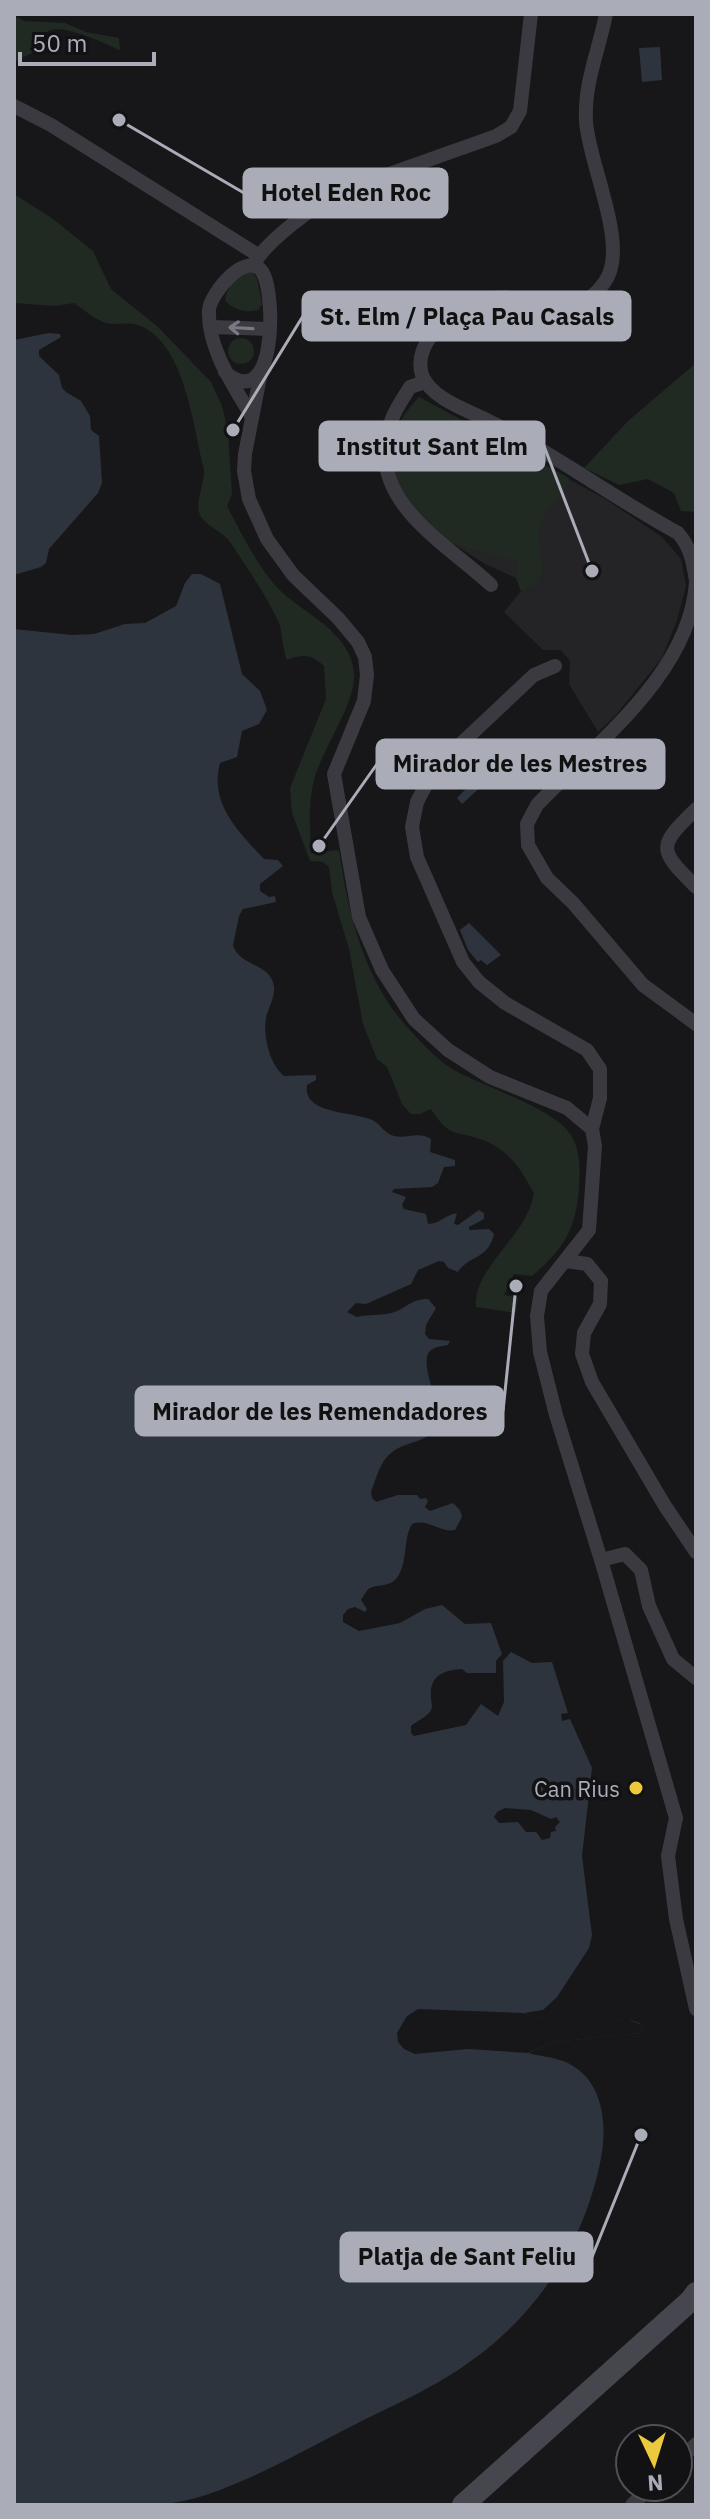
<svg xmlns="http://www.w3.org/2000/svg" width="710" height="2519" viewBox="0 0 710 2519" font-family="'IBM Plex Sans',sans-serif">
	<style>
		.built { fill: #242326 }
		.green { fill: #212923 }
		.water { fill: #2e343d; fill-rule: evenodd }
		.pier { fill: #171719 }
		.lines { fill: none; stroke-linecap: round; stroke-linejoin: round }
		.street { stroke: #3a3a40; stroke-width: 14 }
		.secondary { stroke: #46474e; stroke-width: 22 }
		.oneway { stroke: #787982 }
		.poi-dot { fill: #ecca3d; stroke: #121214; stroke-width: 3 }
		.labels { text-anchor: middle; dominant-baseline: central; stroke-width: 7; stroke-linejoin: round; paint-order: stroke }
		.poi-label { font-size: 22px; fill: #aaacb8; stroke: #121214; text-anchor: end }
		.leader { fill: none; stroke: #aaacb8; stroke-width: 3 }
		.callout-dot { fill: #aaacb8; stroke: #121214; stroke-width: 3 }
		.callout { fill: #aaacb8; stroke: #aaacb8; stroke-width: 3 }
		.callout-label { font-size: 24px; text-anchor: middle; font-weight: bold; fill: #111 }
	</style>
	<rect width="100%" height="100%" fill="#171719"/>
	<path class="built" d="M419,397L607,500L662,537L681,559L686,586L677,620L662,658L615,716L598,732L569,684L570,661L561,650H543L504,612L521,591L516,578L485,564L430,529L403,416Z"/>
	<g class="green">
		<path d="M14,16L25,21L65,23L86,32L119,38L120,50L137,59C120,50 70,25 51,30C47,31 44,34 40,37L41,43L36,51L14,62Z"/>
		<path d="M14,194L53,219L93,251L111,289L158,327L211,382L222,406L228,431L232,494L227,506C241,533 255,561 274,584C299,613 349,628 354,672C357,702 322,749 314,780C308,804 310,828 311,853L339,850C348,913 364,981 409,1029C422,1043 438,1061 454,1070C484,1087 554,1108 571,1135C581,1152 580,1170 579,1188C576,1231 563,1249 532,1276L514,1274L504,1295L518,1298L516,1313L476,1307C473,1273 515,1242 528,1212C531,1207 532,1200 534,1194C522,1170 509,1150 483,1140C455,1130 449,1138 431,1109L420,1114H411L402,1104L387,1067L377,1059L363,1024L349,949L332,892L329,867L323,862L310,861L292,813L290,788L326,699L324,666C311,654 303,654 287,660C282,648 283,635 279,623C270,601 244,563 230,542C222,530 203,526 199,512C196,499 205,483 204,469C193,428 186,346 141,326C131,322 121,324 111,324C99,323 84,310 74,303L56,306L14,303Z"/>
		<path d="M245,272H252L257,278L262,304L258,310C245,313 235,310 225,301C225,289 236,279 245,272Z"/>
		<circle cx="241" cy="351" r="13"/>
		<path d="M696,363V512L681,511L674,493L648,479L619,485L584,468L628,421Z"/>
		<path d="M419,397L569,478C563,499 543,509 540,526C533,553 560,578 521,591L516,578L518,562C497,554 474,552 453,543C415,525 383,481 393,439C397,422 408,409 419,397Z"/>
	</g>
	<g class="water">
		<path d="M660,47L662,80L642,82L639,48Z"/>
		<path d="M49,333L60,334L61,337L39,350V356L59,375L62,388L66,392L81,401L90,416L91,430L99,436L102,483L98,493L49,549L46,563L41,567L14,575V340Z"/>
		<path d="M192,574H201L220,584L242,674L260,691L267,710L259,724L242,731L237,757L220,763C209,804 239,832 264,859L278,860L283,866L260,884V891L269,897L275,896L276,902L243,909L239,916L233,945C239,967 272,963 274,987C275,998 268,1008 266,1018C263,1035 269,1064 284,1076L316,1075V1080L307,1085C302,1116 357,1111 374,1121C381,1125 384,1133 394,1136C407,1139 418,1131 431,1139L430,1152L455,1160V1166L444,1167L438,1183L432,1187L394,1189L392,1192L406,1197L402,1205L404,1209L426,1214L428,1224C440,1224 445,1215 457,1213L454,1224L458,1225L479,1210L484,1213V1219L469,1227V1230L489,1229L494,1234C488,1260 469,1255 458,1272L448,1268L444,1262L439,1261L418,1270L411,1284L366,1304L356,1303L347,1312L357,1317C369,1314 380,1316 391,1313C407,1309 409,1299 428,1299L436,1308L426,1325L425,1334L429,1339L450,1341L448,1345C442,1346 434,1347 430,1351C418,1363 442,1405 437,1424C432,1443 404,1441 391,1453C380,1461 376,1479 371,1492L372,1498L376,1502L398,1495H417L420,1499L426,1498L428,1501L425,1507L430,1511L453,1503L460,1510L462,1517L455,1530C440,1533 428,1518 412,1524C402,1540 409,1567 394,1581C386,1587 377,1584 368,1589L361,1600L367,1609L365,1612L355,1607L348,1609L343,1615V1622L359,1631L400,1623L425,1609L442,1605L465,1624L491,1623L502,1654L496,1661V1673H467L462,1669C443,1670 429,1676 431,1698C431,1702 433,1706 431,1710C428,1717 416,1721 411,1726V1733L414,1736L466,1725L481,1704L498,1716L504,1702L503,1661L511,1652L532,1663L552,1662L568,1713L561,1714L562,1721L570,1719L592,1768L582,1856L592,1935L589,1948L557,1997L543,2010L524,2013C542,2022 573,2021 593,2021C610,2021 627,2016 643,2025L641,2033L554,2042L528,2053C539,2056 552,2057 563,2061C602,2076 608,2121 601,2158C586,2238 541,2310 475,2358C437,2387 391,2406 348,2428C302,2451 255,2479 206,2495C150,2514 73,2505 14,2505V629L72,635L94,634L125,624L145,623L176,606L185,583ZM505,1808L531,1810L551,1819L556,1817L560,1822L555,1827L556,1831L551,1832L550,1838L542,1840L536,1832H526L518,1822L499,1823L494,1817L497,1812Z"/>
		<path d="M489,765L496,773L462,804L457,798Z"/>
		<path d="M469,923L501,955L487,965L481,960L478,962L468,950L460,930Z"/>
	</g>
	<path class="pier" d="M418,2009L522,2013L539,2018L591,2021L626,2019L643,2025L641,2033L554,2042L527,2053L468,2049L415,2054L404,2049L398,2042L397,2033L407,2016Z"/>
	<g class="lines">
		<g class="street">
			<path d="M606,14C599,50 584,83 586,121C588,162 629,244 606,280C596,296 581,306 562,309C548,312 535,304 522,300C486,290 460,308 436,331C424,342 417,359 422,375C431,398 464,409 485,419C552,452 612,497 678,533C691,548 693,562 696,581"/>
			<path d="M14,106L51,125L258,255"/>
			<path d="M253,266C264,242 317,204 341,191L496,136L511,127L520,111L531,14"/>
			<path d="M212,327L269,329"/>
			<path d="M225,372C276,415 276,297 263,273C248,247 210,294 209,310C207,348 234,386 252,417"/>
			<path d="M261,372L245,454L244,471L249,499L267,539L293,575L338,618L358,642L365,657L367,675L364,701L334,774L359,917L382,970L414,1019L448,1050L490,1077L567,1108L592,1129L595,1146L589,1230L541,1291L537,1316L540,1352L556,1415L601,1560L676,1818L668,1856L676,1919L696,2009"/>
			<path d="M425,382L410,387C404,397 396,408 392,419C360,498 444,541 491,585"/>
			<path d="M696,582C690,674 596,743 537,805L527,824L528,845L547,878L573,903L643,985L696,1024"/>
			<path d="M555,666L534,675L434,769L417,802L412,827L417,857L463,962L479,982L505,1003L587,1050L600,1069V1098L592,1129"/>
			<path d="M696,809C657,847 658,849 696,887"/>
			<path d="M566,1261L587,1264L601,1281L600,1304L584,1333L582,1354L592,1382L665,1506L696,1552"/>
			<path d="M601,1560L625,1554L641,1570L649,1606L673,1659L696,1678"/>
			<path d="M678,2461L696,2444"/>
			<path d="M632,2505L650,2487"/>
		</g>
		<path class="secondary" d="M463,2505L690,2301L696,2293"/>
	</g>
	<defs><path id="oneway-shaft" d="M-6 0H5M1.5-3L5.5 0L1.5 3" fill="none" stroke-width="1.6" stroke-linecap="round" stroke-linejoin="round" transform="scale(2)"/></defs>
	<use class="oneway" href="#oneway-shaft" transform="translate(241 328) rotate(-177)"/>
	<circle class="poi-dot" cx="636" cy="1788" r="8"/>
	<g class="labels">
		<g class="poi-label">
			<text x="620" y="1788">Can Rius</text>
		</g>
	</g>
	<path class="leader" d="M119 120L244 193M233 430L303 316M592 571L544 446M319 846L377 764M516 1286L503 1411M641 2135L592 2257"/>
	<g class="callout-dot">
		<circle cx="119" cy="120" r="8"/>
		<circle cx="233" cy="430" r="8"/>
		<circle cx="592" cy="571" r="8"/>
		<circle cx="319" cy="846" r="8"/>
		<circle cx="516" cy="1286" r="8"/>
		<circle cx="641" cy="2135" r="8"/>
	</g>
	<g class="callout">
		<rect x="244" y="169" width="203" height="48" rx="8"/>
		<rect x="303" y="292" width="327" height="48" rx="8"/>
		<rect x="320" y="422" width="224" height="48" rx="8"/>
		<rect x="377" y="740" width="287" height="48" rx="8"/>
		<rect x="136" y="1387" width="367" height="48" rx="8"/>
		<rect x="341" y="2233" width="251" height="48" rx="8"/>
	</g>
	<g class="callout-label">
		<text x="346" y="201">Hotel Eden Roc</text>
		<text x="467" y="325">St. Elm / Plaça Pau Casals</text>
		<text x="432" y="455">Institut Sant Elm</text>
		<text x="520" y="772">Mirador de les Mestres</text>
		<text x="320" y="1420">Mirador de les Remendadores</text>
		<text x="467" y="2265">Platja de Sant Feliu</text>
	</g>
	<rect width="710" height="2519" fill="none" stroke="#aaacb8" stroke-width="32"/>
	<g transform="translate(654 2463) rotate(176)"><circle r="38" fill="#121214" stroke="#4f5056" stroke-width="2"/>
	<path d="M0-6L14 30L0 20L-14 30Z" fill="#ecca3d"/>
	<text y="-12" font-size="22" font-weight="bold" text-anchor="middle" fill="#aaacb8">N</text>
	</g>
	<path d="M20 52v12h134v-12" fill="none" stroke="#aaacb8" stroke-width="4"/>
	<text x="32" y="52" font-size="24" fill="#aaacb8" stroke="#121214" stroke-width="6" paint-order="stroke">50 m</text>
</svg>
